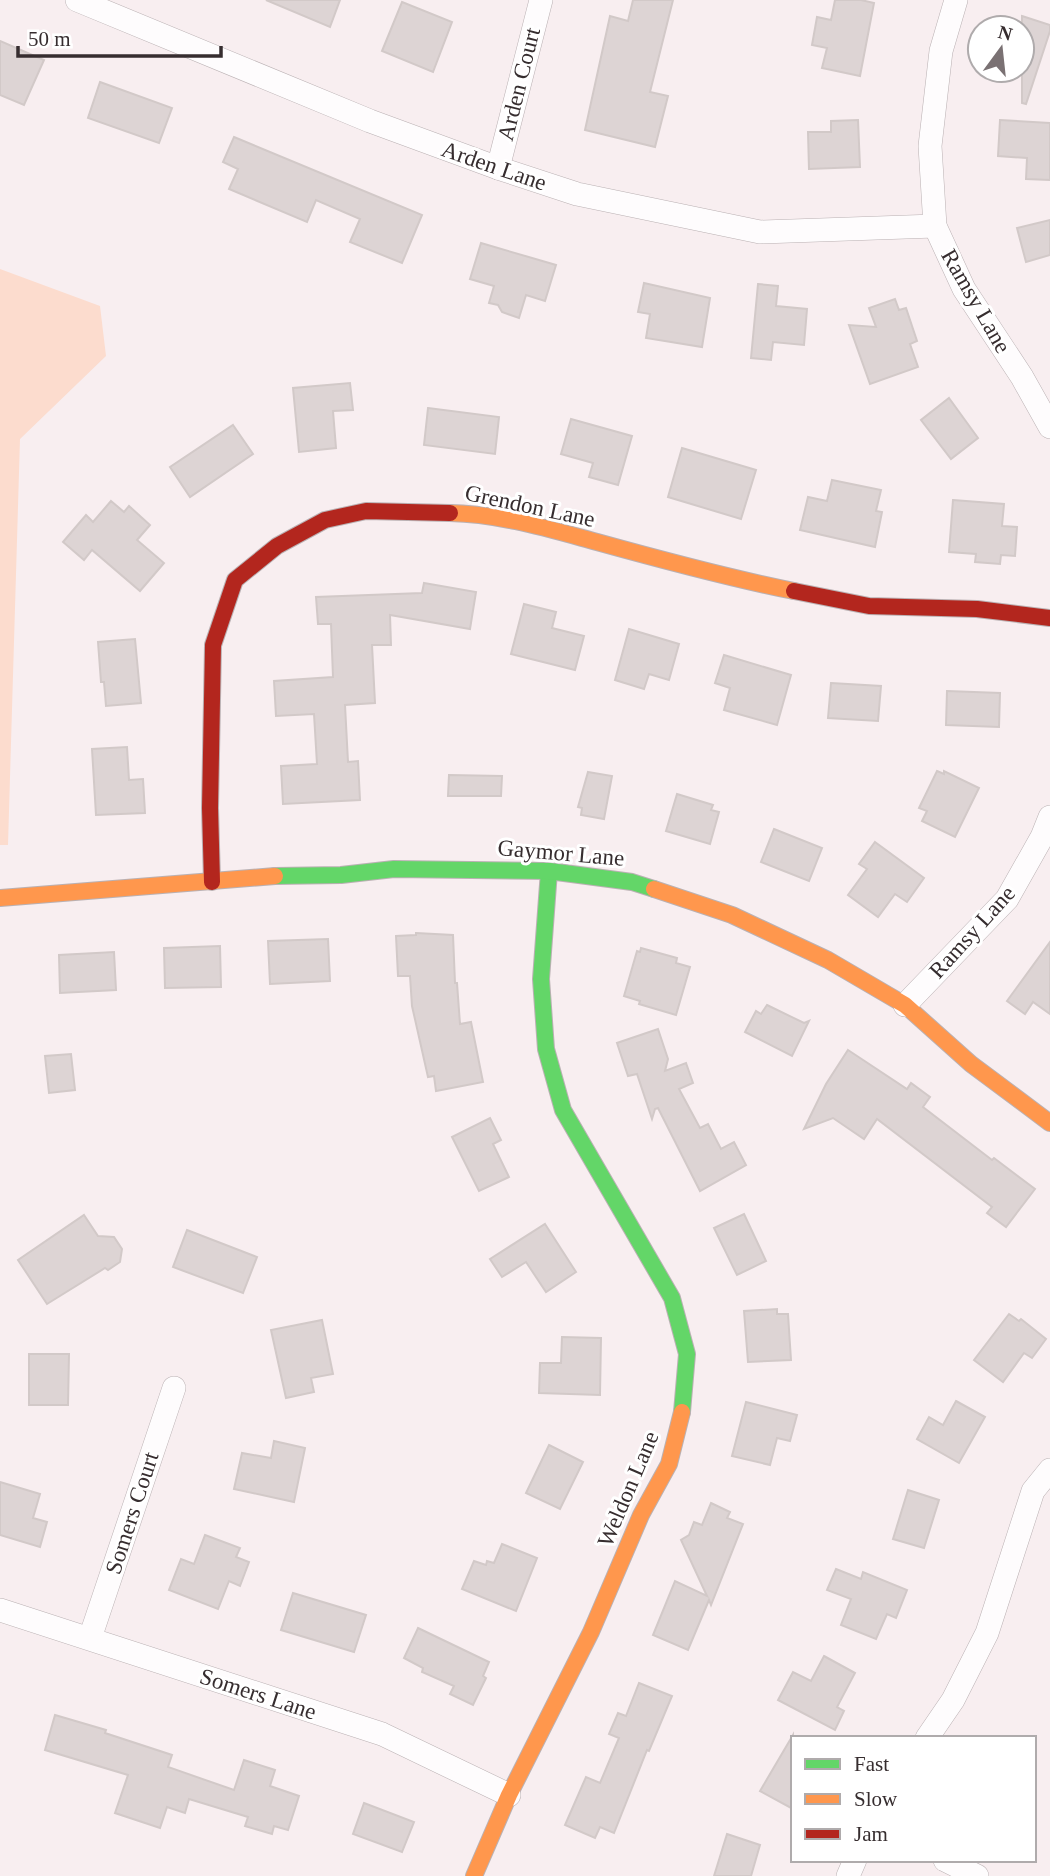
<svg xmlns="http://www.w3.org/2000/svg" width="1050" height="1876" viewBox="0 0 1050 1876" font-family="'Times New Roman',serif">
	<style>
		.green { fill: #fcdcce }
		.building { fill: #ddd4d4; stroke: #d2c9c8; stroke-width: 2 }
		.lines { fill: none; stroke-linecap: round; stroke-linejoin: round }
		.street-casing { stroke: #bab1b3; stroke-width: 24 }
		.fast-casing { stroke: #bab1b3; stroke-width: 18 }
		.slow-casing { stroke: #bab1b3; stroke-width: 18 }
		.jam-casing { stroke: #bab1b3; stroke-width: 18 }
		.street { stroke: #fefcfd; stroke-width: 23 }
		.fast { stroke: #63d668; stroke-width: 16 }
		.slow { stroke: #ff974d; stroke-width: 16 }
		.jam { stroke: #b3261e; stroke-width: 16 }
		.labels { text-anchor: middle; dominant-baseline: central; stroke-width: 6; stroke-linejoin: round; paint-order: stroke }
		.street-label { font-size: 23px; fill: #362d2f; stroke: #fff }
	</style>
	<rect width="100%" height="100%" fill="#f8eef0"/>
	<path class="green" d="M0,269L100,306L106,356L20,439L8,845H0Z"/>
	<g class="building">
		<path d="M266,0H340L330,27Z"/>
		<path d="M633,0H673L650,92L668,96L655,147L585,130L610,16L628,21Z"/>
		<path d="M835,0H861L874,3L860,76L822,68L827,48L812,45L817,17L831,20Z"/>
		<path d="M402,2L452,22L433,72L382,51Z"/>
		<path d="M1022,16L1050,25V31L1026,104L1022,103Z"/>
		<path d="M0,41L44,60L24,105L0,95Z"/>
		<path d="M100,82L172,108L159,143L88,118Z"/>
		<path d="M858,120L860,167L809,169L808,132H831V121Z"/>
		<path d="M1000,120L1050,123V180L1026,179L1027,158L998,156Z"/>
		<path d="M234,137L422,215L402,263L350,242L360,219L316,200L307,222L229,189L238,169L223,162Z"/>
		<path d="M1050,220V255L1026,262L1017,228Z"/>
		<path d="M481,243L556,265L545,301L526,295L519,318L502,312L498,305L489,303L494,286L470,279Z"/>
		<path d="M644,283L710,298L702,347L646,338L650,314L638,312Z"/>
		<path d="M758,284L778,286L776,306L807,309L804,345L773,342L771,360L751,358Z"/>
		<path d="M895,299L899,310L906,308L917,341L910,344L918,367L870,384L849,325L876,327L869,308Z"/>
		<path d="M350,383L353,410L333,411L336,448L299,452L293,388Z"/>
		<path d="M949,398L978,438L951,459L921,420Z"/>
		<path d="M428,408L499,417L495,454L424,445Z"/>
		<path d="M571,419L632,436L618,485L589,477L593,463L561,454Z"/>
		<path d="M233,425L253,454L190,497L170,467Z"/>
		<path d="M682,448L756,470L741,519L668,497Z"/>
		<path d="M832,480L881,490L876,511L882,512L875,547L800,530L808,497L827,501Z"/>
		<path d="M953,500L1004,504L1002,526L1017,527L1015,556L1001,555L1000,564L975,562L976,554L949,552Z"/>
		<path d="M111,501L124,512L129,506L150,525L137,540L164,563L140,591L92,550L84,560L63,542L86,515L93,522Z"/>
		<path d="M424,583L476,592L470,629L390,615L391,645H372L375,703L345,705L348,762L358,761L360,800L283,804L281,766L317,764L314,714L276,716L274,681L333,677L331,624H318L316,597L422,593Z"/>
		<path d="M524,604L556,612L552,628L584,636L575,670L511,654Z"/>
		<path d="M629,629L679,644L669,680L649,674L644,689L615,680Z"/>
		<path d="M135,639L141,703L106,706L104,682H101L98,642Z"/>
		<path d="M724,655L791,675L777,725L724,710L730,688L715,683Z"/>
		<path d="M831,683L881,686L878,721L828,718Z"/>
		<path d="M947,691L1000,693L999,727L946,725Z"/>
		<path d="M127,747L129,780L143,779L145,813L96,815L92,749Z"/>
		<path d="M937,771L944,774V771L979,788L955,837L922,821L927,811L919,808Z"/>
		<path d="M588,772L612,776L604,819L581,815L582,808L578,807Z"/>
		<path d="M449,775L502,776L501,796H448Z"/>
		<path d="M677,794L713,805L711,810L719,812L710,844L666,831Z"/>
		<path d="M774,829L822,848L809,881L761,862Z"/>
		<path d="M875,842L924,878L907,902L895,894L878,917L848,895L867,869L859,864Z"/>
		<path d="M416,933L453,935L455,983H457L460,1024L471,1022L483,1082L436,1091L434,1076L428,1077L412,1006L410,976H398L396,936L416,935Z"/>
		<path d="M328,939L330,981L270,984L268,941Z"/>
		<path d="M1050,942V1014L1033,1002L1025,1014L1007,1001Z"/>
		<path d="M220,946L221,987L165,988L164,948Z"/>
		<path d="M641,948L677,958L676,963L690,967L676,1015L639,1004L640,1001L624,996L637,951L640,952Z"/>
		<path d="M114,952L116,990L60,993L59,955Z"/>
		<path d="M767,1005L804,1023L809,1021L792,1056L745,1032L756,1011L761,1014Z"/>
		<path d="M658,1029L668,1059L665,1071L686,1063L693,1083L679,1089L700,1128L708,1124L721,1149L734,1142L746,1165L700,1191L658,1108L655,1109L652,1119L637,1074L628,1076L617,1043Z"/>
		<path d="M848,1050L907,1089L911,1083L930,1097L923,1107L992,1160L994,1158L1035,1189L1006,1227L987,1213L992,1207L877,1119L864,1139L833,1118L804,1129L826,1084Z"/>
		<path d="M71,1054L75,1090L49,1093L45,1056Z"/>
		<path d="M490,1118L501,1140L493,1144L509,1177L479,1191L452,1137Z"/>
		<path d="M744,1214L766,1261L737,1275L714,1228Z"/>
		<path d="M84,1215L98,1236L114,1237L122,1249L120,1262L108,1270L105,1268L47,1304L18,1260Z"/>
		<path d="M545,1224L576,1272L546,1292L526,1262L502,1277L490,1259Z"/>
		<path d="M187,1230L257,1257L243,1293L173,1267Z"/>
		<path d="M777,1309V1314H788L791,1360L748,1362L744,1311Z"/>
		<path d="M1009,1314L1019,1321L1021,1319L1046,1339L1032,1358L1024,1353L1003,1382L974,1360Z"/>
		<path d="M322,1320L333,1374L311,1378L314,1392L286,1398L271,1330Z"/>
		<path d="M562,1337L601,1338L600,1395L539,1393L540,1363H561Z"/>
		<path d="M29,1354H69L68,1405H29Z"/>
		<path d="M956,1401L985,1417L959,1463L917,1439L929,1417L943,1425Z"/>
		<path d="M746,1402L797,1415L790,1441L777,1438L770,1465L732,1456Z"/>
		<path d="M274,1441L305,1448L294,1502L234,1489L242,1453L271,1458Z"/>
		<path d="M549,1445L583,1462L560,1509L526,1493Z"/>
		<path d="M0,1482L40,1494L33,1518L47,1522L40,1547L0,1535Z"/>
		<path d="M908,1490L939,1500L924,1548L893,1539Z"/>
		<path d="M711,1503L730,1512L727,1518L743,1524L711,1605L709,1600L688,1650L653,1635L675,1581L707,1596L681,1540L689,1535L694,1522L702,1525Z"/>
		<path d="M205,1535L240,1548L236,1557L249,1562L240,1586L229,1581L218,1609L169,1590L181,1559L194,1564Z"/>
		<path d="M502,1544L537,1558L516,1611L462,1589L474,1561L486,1565L487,1561L494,1563Z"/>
		<path d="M836,1569L861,1579L863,1572L907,1590L896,1618L887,1614L876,1639L841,1625L851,1599L827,1590Z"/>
		<path d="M293,1593L366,1615L354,1652L281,1630Z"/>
		<path d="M418,1628L489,1662L483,1676L486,1678L473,1705L450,1694L454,1686L422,1672L423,1668L404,1658Z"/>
		<path d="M824,1656L855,1673L837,1707L844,1711L835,1730L778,1700L793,1672L811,1681Z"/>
		<path d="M639,1683L672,1696L649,1751L647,1750L614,1833L600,1827L595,1838L565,1825L586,1777L600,1783L619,1738L609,1734L618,1713L626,1716Z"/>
		<path d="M55,1715L106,1730L105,1733L172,1755L168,1767L234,1790L244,1760L275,1770L270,1786L299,1796L288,1830L274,1826L272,1834L245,1826L248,1817L189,1799L185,1813L167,1807L160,1828L115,1813L128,1775L45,1750Z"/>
		<path d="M793,1735V1809L760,1791Z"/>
		<path d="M364,1803L414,1822L402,1852L353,1834Z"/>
		<path d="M727,1834L760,1845L751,1876H714Z"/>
	</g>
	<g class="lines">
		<g class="street-casing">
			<g id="street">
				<path d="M77,0L370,121L498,168L577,194L760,232L935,226"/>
				<path d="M956,0L941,51L930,146L935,226L964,289L1022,377L1050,427"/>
				<path d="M498,168L541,0"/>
				<path d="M905,1005L1007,899L1042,837L1050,817"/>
				<path d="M0,1610L382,1734L509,1795"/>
				<path d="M90,1638L174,1388"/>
				<path d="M927,1738L953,1700L987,1633L1033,1491L1050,1470"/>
				<path d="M945,1860L977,1876"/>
				<path d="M848,1876L855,1860"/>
			</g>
		</g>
		<g class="fast-casing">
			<g id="fast">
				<path d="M549,871L541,979L546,1049L563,1110L672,1298L687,1354L682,1412"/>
				<path d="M275,876L341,875L394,869L549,871L632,882L654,889"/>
			</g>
		</g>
		<g class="slow-casing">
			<g id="slow">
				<path d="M450,513C500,514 549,529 597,542C662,560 728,578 794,591"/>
				<path d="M654,889L732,915L828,960L905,1005L971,1064L1050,1123"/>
				<path d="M0,898L275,876"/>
				<path d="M474,1876L509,1795L591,1632L641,1515L669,1464L682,1412"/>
			</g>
		</g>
		<g class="jam-casing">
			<g id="jam">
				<path d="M794,591L869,606L977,609L1050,618"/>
				<path d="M212,882L210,808L213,645L235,580L277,546L325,520L366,511L450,513"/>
			</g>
		</g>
		<use href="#street" class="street"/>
		<use href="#fast" class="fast"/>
		<use href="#slow" class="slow"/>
		<use href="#jam" class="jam"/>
	</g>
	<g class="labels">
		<g class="street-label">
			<text transform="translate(519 84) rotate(-76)">Arden Court</text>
			<text transform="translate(494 166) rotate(19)">Arden Lane</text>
			<text transform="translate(976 301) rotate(60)">Ramsy Lane</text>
			<text transform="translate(530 506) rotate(12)">Grendon Lane</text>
			<text transform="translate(561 853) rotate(5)">Gaymor Lane</text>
			<text transform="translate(972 932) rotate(-48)">Ramsy Lane</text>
			<text transform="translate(628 1489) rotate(-67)">Weldon Lane</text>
			<text transform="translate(132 1513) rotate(-72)">Somers Court</text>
			<text transform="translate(258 1694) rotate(18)">Somers Lane</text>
		</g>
	</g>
	<rect x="791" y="1736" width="245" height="126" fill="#ffffff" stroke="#afabac" stroke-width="2"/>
	<rect x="805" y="1759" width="35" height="10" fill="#63d668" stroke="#afabac" stroke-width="2"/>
	<text x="854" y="1771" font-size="21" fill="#362d2f">Fast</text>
	<rect x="805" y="1794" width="35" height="10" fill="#ff974d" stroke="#afabac" stroke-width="2"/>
	<text x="854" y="1806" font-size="21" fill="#362d2f">Slow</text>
	<rect x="805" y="1829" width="35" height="10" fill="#b3261e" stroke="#afabac" stroke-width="2"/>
	<text x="854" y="1841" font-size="21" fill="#362d2f">Jam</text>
	<g transform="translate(1001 49) rotate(15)"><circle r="33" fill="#ffffff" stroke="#afabac" stroke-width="2"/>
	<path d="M0-5L12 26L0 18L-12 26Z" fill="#7a7173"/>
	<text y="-10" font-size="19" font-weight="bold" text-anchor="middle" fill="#362d2f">N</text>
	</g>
	<path d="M18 46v10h203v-10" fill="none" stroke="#362d2f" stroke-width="3.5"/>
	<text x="28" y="46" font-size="21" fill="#362d2f" stroke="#ffffff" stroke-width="5" paint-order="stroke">50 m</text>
</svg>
